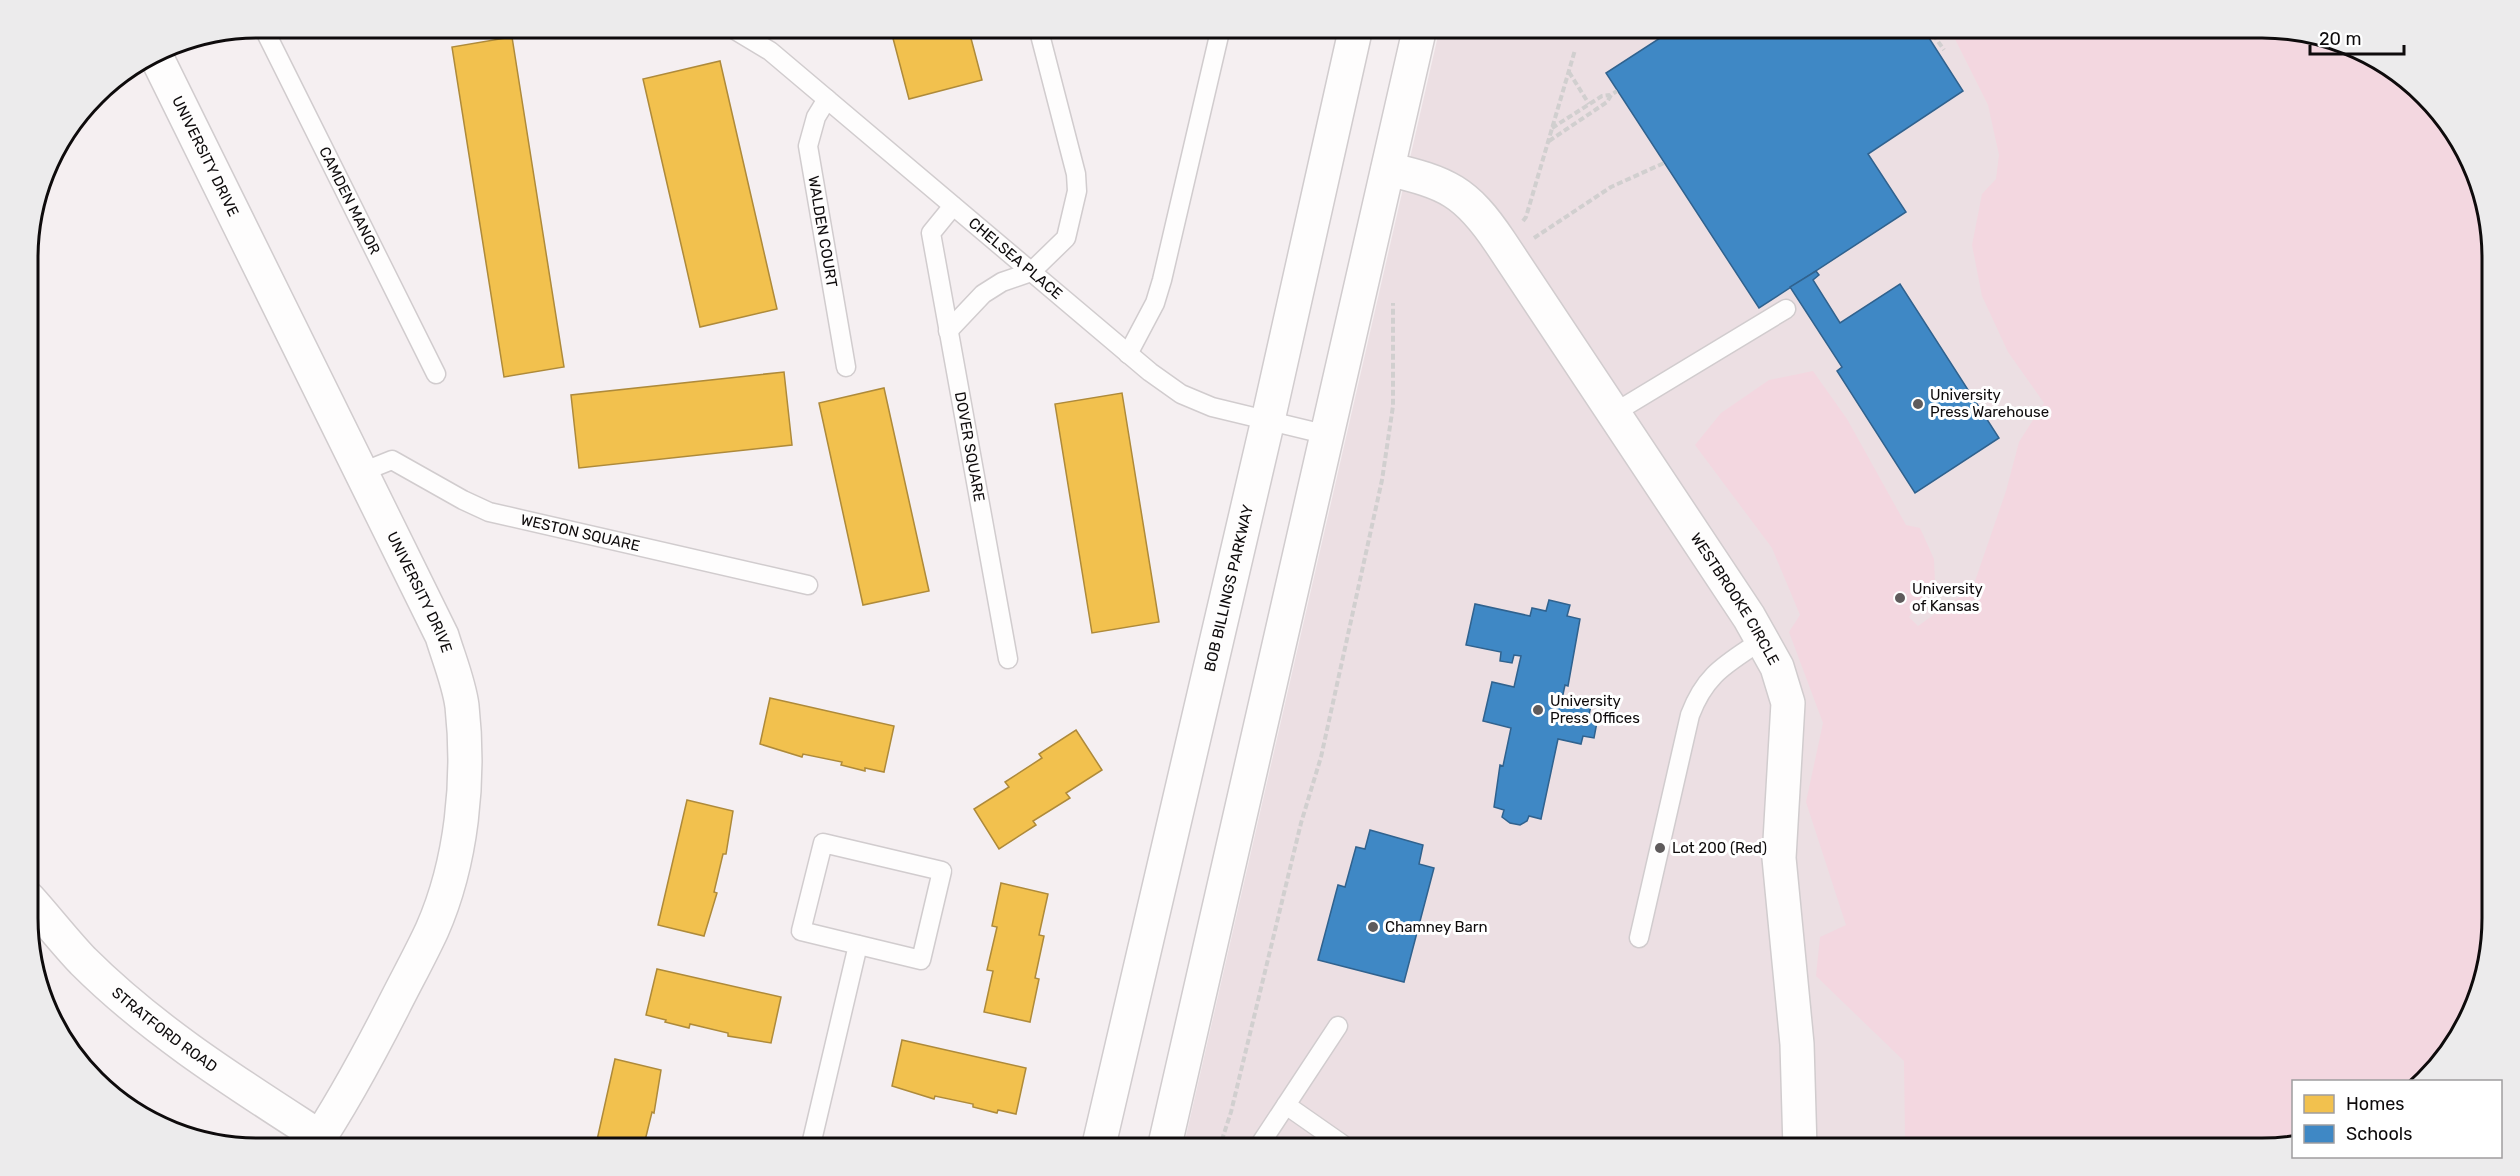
<svg xmlns="http://www.w3.org/2000/svg" width="2520" height="1176" viewBox="0 0 2520 1176" font-family="Rubik,sans-serif">
	<style>
		.built { fill: #ecdfe3 }
		.green { fill: #f3d7e0 }
		.homes { fill: #f2c14e; stroke: #ae8a3a; stroke-width: 1.5 }
		.schools { fill: #3f88c5; stroke: #30628e; stroke-width: 1.5 }
		.lines { fill: none; stroke-linecap: round; stroke-linejoin: round }
		.service-casing { stroke: #d1ccce; stroke-width: 21 }
		.minor-casing { stroke: #d1ccce; stroke-width: 36 }
		.secondary-casing { stroke: #d1ccce; stroke-width: 36 }
		.path { stroke: #d1cfcf; stroke-width: 4; stroke-dasharray: 6 3; stroke-linecap: butt }
		.service { stroke: #fefdfd; stroke-width: 18 }
		.minor { stroke: #fefdfd; stroke-width: 33 }
		.secondary { stroke: #fefdfd; stroke-width: 33 }
		.poi-dot { fill: #5f5b5c; stroke: #fff; stroke-width: 2 }
		.labels { text-anchor: middle; dominant-baseline: central; stroke-width: 6; stroke-linejoin: round; paint-order: stroke }
		.street-label { font-size: 15px; fill: #0e0b0c; stroke: #fff }
		.poi-label { font-size: 15px; fill: #0e0b0c; stroke: #fff; text-anchor: start }
		.rim { fill: none; stroke: #0e0b0c; stroke-width: 3 }
	</style>
	<rect width="100%" height="100%" fill="#f5eff1"/>
	<path class="built" d="M1440,27H2262L2351,45L2403,75L2446,118L2476,170L2491,228L2493,919L2475,1007L2436,1070L2423,1081L2294,1082L2293,1145L2277,1149H1183Z"/>
	<path class="green" d="M1949,27H2262L2351,45L2403,75L2446,118L2476,170L2491,228L2493,919L2475,1007L2436,1070L2423,1081L2294,1082L2293,1145L2277,1149H1896L1905,1139L1904,1061L1816,976L1820,937L1846,925L1806,802L1823,723L1789,632L1800,615L1772,548L1695,445L1721,413L1769,380L1813,371L1847,419L1906,525L1920,528L1934,559L1935,582L1909,617L1918,626L1973,587L2006,491L2019,442L2044,403L2008,352L1982,296L1972,245L1982,194L1996,179L1999,155L1988,105Z"/>
	<g class="homes">
		<path d="M890,27H968L982,80L909,99Z"/>
		<path d="M512,37L564,367L504,377L452,47Z"/>
		<path d="M720,61L777,309L700,327L643,79Z"/>
		<path d="M784,372L792,445L579,468L571,395Z"/>
		<path d="M884,388L929,591L863,605L819,403Z"/>
		<path d="M1122,393L1159,622L1092,633L1055,404Z"/>
		<path d="M770,698L894,726L884,772L865,768V771L841,765L842,762L803,754L802,757L760,744Z"/>
		<path d="M1076,730L1102,770L1066,793L1070,798L1033,821L1036,825L999,849L974,809L1009,787L1005,782L1042,758L1039,754Z"/>
		<path d="M687,800L733,811L726,854H723L714,892L717,893L704,936L658,925Z"/>
		<path d="M1001,883L1048,894L1039,935L1044,936L1035,978L1039,979L1030,1022L984,1012L993,971L987,970L997,927L992,926Z"/>
		<path d="M657,969L781,997L771,1043L728,1036V1033L690,1024L689,1028L665,1022L666,1020L646,1015Z"/>
		<path d="M902,1040L1026,1068L1016,1114L998,1110L997,1113L973,1107V1104L935,1096L934,1099L892,1086Z"/>
		<path d="M615,1059L661,1070L654,1113L652,1112L643,1149H595Z"/>
	</g>
	<g class="schools">
		<path d="M1677,27H1922L1963,91L1868,154L1906,212L1759,308L1606,73Z"/>
		<path d="M1816,271L1819,275L1813,280L1840,323L1900,284L1999,438L1915,493L1837,371L1842,367L1790,287Z"/>
		<path d="M1549,600L1570,605L1567,616L1580,619L1568,686L1565,685L1562,699L1591,705L1589,715L1598,717L1594,738L1583,736L1581,744L1558,739L1541,819L1529,816L1527,821L1520,825L1510,823L1502,817L1504,810L1494,807L1500,765L1503,766L1511,728L1483,721L1492,682L1514,687L1521,656L1514,655L1512,663L1500,661L1501,652L1466,645L1475,604L1530,616L1532,608L1546,611Z"/>
		<path d="M1370,830L1423,845L1419,864L1434,868L1404,982L1318,960L1338,885L1345,887L1356,847L1365,849Z"/>
	</g>
	<g class="lines">
		<g class="service-casing">
			<g id="service">
				<path id="s1" d="M263,27L436,374"/>
				<path id="s2" d="M730,27L770,51L1150,372L1181,394L1212,407L1328,435"/>
				<path id="s3" d="M827,99L816,117L808,146L846,367"/>
				<path id="s4" d="M953,206L931,233L1008,659"/>
				<path d="M948,331L983,294L1002,282L1031,272L1066,238L1077,191L1076,174L1038,27"/>
				<path d="M1128,354L1155,303L1162,280L1221,27"/>
				<path d="M1614,413L1786,309"/>
				<path id="s5" d="M362,472L392,460L463,500L489,512L808,585"/>
				<path d="M823,843L942,871L921,960L801,931Z"/>
				<path d="M1639,938L1690,715C1706,673 1727,664 1762,640"/>
				<path d="M1286,1105L1349,1149"/>
				<path d="M810,1149L858,945"/>
				<path d="M1257,1149L1338,1026"/>
			</g>
		</g>
		<g class="minor-casing">
			<g id="minor">
				<path id="s6" d="M155,54L442,636C449,659 459,683 462,706C470,779 462,862 432,930C420,956 406,981 393,1007C368,1056 343,1103 312,1149"/>
				<path id="s7" d="M1388,169C1447,183 1466,191 1500,242L1749,617L1777,667L1788,703L1779,858L1797,1044L1800,1149"/>
				<path id="s8" d="M29,899C47,919 64,941 83,961C153,1031 238,1084 320,1137"/>
			</g>
		</g>
		<g class="secondary-casing">
			<g id="secondary">
				<path id="s9" d="M1098,1149L1268,420L1356,27"/>
				<path d="M1164,1149L1420,27"/>
			</g>
		</g>
		<g class="path">
			<path d="M1928,27L1944,50"/>
			<path d="M1569,72L1589,104"/>
			<path d="M1552,128L1602,96L1610,95"/>
			<path d="M1549,141L1607,102L1611,95L1617,91"/>
			<path d="M1523,221L1526,217L1575,50"/>
			<path d="M1534,238L1611,187L1664,163"/>
			<path d="M1219,1149L1231,1112L1301,823L1321,757L1382,480L1393,406V303"/>
		</g>
		<use href="#service" class="service"/>
		<use href="#minor" class="minor"/>
		<use href="#secondary" class="secondary"/>
	</g>
	<g class="poi-dot">
		<circle cx="1918" cy="404" r="6"/>
		<circle cx="1900" cy="598" r="6"/>
		<circle cx="1538" cy="710" r="6"/>
		<circle cx="1660" cy="848" r="6"/>
		<circle cx="1373" cy="927" r="6"/>
	</g>
	<g class="labels">
		<g class="street-label">
			<text stroke="none"><textPath href="#s6" startOffset="114">UNIVERSITY DRIVE</textPath></text>
			<text stroke="none"><textPath href="#s1" startOffset="194">CAMDEN MANOR</textPath></text>
			<text stroke="none"><textPath href="#s3" startOffset="138">WALDEN COURT</textPath></text>
			<text stroke="none"><textPath href="#s2" startOffset="368">CHELSEA PLACE</textPath></text>
			<text stroke="none"><textPath href="#s4" startOffset="252">DOVER SQUARE</textPath></text>
			<text stroke="none"><textPath href="#s5" startOffset="236">WESTON SQUARE</textPath></text>
			<text stroke="none"><textPath href="#s9" startOffset="576">BOB BILLINGS PARKWAY</textPath></text>
			<text stroke="none"><textPath href="#s6" startOffset="600">UNIVERSITY DRIVE</textPath></text>
			<text stroke="none"><textPath href="#s7" startOffset="566">WESTBROOKE CIRCLE</textPath></text>
			<text stroke="none"><textPath href="#s8" startOffset="189">STRATFORD ROAD</textPath></text>
		</g>
		<g class="poi-label">
			<text x="1930" y="395">University<tspan x="1930" dy="17">Press Warehouse</tspan></text>
			<text x="1912" y="589">University<tspan x="1912" dy="17">of Kansas</tspan></text>
			<text x="1550" y="701">University<tspan x="1550" dy="17">Press Offices</tspan></text>
			<text x="1672" y="848">Lot 200 (Red)</text>
			<text x="1385" y="927">Chamney Barn</text>
		</g>
	</g>
	<path d="M0 0H2520V1176H0ZM258 38H2262A220 220 0 0 1 2482 258V918A220 220 0 0 1 2262 1138H258A220 220 0 0 1 38 918V258A220 220 0 0 1 258 38Z" fill="#ecebec" fill-rule="evenodd"/>
	<path class="rim" d="M258 38H2262A220 220 0 0 1 2482 258V918A220 220 0 0 1 2262 1138H258A220 220 0 0 1 38 918V258A220 220 0 0 1 258 38Z"/>
	<rect x="2292" y="1080" width="210" height="78" fill="#ffffff" stroke="#9f9d9e" stroke-width="1.5"/>
	<rect x="2304" y="1095" width="30" height="18" fill="#f2c14e" stroke="#9f9d9e" stroke-width="1.5"/>
	<text x="2346" y="1110" font-size="18" fill="#0e0b0c">Homes</text>
	<rect x="2304" y="1125" width="30" height="18" fill="#3f88c5" stroke="#9f9d9e" stroke-width="1.5"/>
	<text x="2346" y="1140" font-size="18" fill="#0e0b0c">Schools</text>
	<path d="M2310 45v9h94v-9" fill="none" stroke="#0e0b0c" stroke-width="3"/>
	<text x="2319" y="45" font-size="18" fill="#0e0b0c" stroke="#ffffff" stroke-width="4.5" paint-order="stroke">20 m</text>
</svg>
